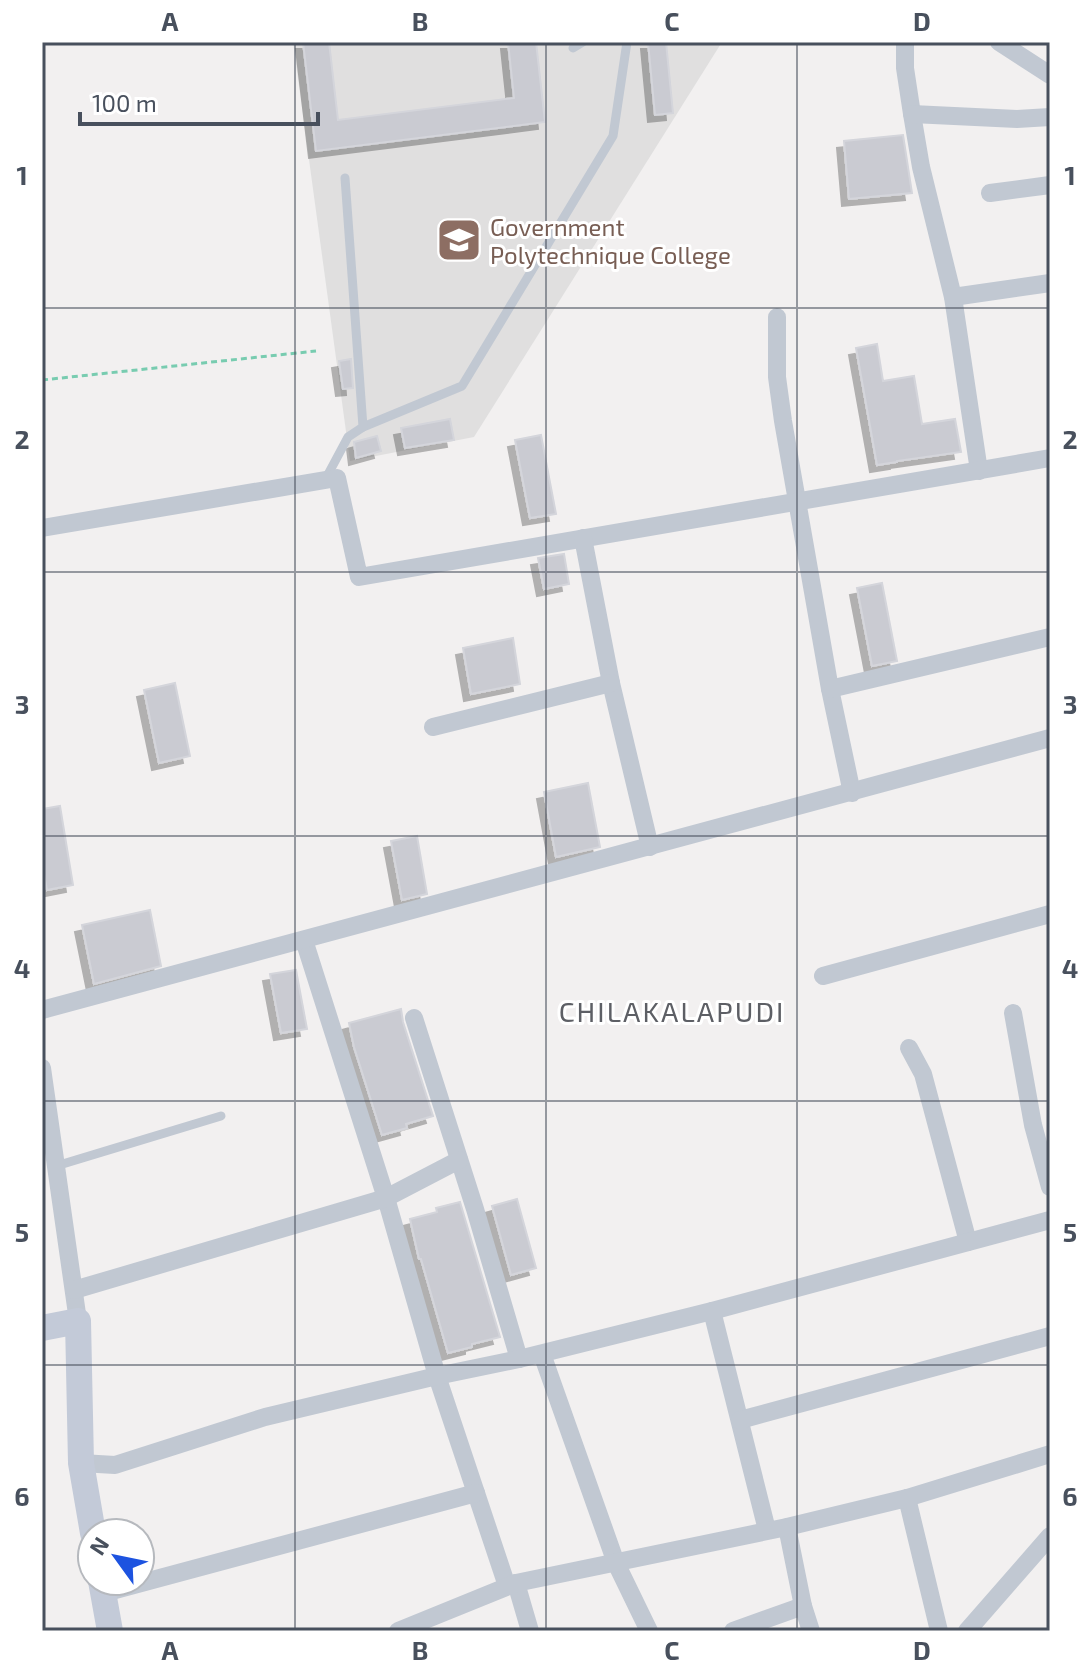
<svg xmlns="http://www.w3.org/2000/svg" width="1092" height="1673" viewBox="0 0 1092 1673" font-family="'Exo 2',sans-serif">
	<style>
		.education { fill: #e0dfdf }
		.building { fill: #cacbd2; stroke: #d4d5db; stroke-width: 2; filter: url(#shadow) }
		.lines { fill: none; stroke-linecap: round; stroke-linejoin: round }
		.path { stroke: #78ccb0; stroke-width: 3; stroke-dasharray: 6 4; stroke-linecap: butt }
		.lane { stroke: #c1c8d2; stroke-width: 9 }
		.street { stroke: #c1c8d2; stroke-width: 18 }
		.secondary { stroke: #c3cad8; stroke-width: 26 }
		.grid { fill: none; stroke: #48505d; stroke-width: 2; stroke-opacity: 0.55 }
		.labels { text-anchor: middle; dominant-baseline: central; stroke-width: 6; stroke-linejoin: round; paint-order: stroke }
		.education-label { font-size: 24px; fill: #785e54; stroke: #fff; text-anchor: start }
		.quarter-label { font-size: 28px; letter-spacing: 2px; fill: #5d5f65; stroke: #fff }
		.neatline { fill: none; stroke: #48505d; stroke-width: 3 }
		.grid-label { font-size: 26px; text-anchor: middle; font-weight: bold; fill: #48505d }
	</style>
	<defs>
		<filter id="shadow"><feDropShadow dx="-7" dy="7" stdDeviation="0" flood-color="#0004"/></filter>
	</defs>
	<rect width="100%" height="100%" fill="#f2f0f0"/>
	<path class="education" d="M293,42H722L474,437L350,461Z"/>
	<g class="building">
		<path d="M303,42H329L338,120L514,98L508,42H536L545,122L316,151Z"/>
		<path d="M648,42H666L673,113L655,115Z"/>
		<path d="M903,135L912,193L849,199L844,141Z"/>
		<path d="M877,344L883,381L914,376L922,424L955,419L961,452L897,461V462L877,465L856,348Z"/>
		<path d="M351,359L353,388L343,389L339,361Z"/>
		<path d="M450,419L454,440L405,448L401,428Z"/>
		<path d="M541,435L556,514L530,518L515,440Z"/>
		<path d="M377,436L381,451L356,458L354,442Z"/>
		<path d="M564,554L569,584L544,589L538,558Z"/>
		<path d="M882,583L897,661L872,666L857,588Z"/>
		<path d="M513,638L520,684L471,694L463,648Z"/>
		<path d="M175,683L190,756L159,763L144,690Z"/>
		<path d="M588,783L600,847L556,857L544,792Z"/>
		<path d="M60,806L73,885L47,890L42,864V809Z"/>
		<path d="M417,836L427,894L402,900L391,841Z"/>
		<path d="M150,910L161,966L94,984L82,925Z"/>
		<path d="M296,970L307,1029L281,1033L270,974Z"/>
		<path d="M401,1009L403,1022L433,1116L406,1124L407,1128L382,1135L354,1047L349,1023Z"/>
		<path d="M517,1199L536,1268L511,1275L492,1206Z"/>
		<path d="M460,1202L500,1337L472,1344V1347L448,1353L421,1259H419L410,1219L437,1212L436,1208Z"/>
	</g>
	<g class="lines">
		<path class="path" d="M42,380L316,351"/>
		<g class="lane">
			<path d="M573,48L583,42"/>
			<path d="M363,427L462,386L613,136L627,42"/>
			<path d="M325,480L348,437L363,427L345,178"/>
			<path d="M56,1166L221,1116"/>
		</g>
		<g class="street">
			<path d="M905,42V68L912,114L921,167L953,297L979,471"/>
			<path d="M999,42L1050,75"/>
			<path d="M912,114L1017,119L1050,117"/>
			<path d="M990,193L1050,185"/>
			<path d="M953,297L1050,283"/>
			<path d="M777,317V377L783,421L830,689L852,793"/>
			<path d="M42,528L337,478L359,577L1050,458"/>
			<path d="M583,538L611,683L650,847"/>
			<path d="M830,689L1050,637"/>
			<path d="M433,727L611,683"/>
			<path d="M304,940L386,1198L437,1376L507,1586"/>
			<path d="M823,976L1050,914"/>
			<path d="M42,1010L1050,738"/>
			<path d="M1013,1013L1033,1125L1050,1187"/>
			<path d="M414,1018L475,1209L519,1359"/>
			<path d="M909,1048L923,1074L968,1242"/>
			<path d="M42,1068L78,1321"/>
			<path d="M74,1290L386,1198L459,1160"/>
			<path d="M712,1311L767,1530"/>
			<path d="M542,1354L616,1563L649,1631"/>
			<path d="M740,1420L1050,1336"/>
			<path d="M81,1463L115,1465L265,1417L437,1376L519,1359L712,1311L1050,1220"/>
			<path d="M907,1498L939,1631"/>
			<path d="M787,1527L803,1606L811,1631"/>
			<path d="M516,1583L530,1631"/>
			<path d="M104,1593L476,1493"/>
			<path d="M398,1631L516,1583L787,1527L907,1498L1050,1454"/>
			<path d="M733,1631L803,1606"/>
			<path d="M967,1631L1050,1536"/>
		</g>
		<g class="secondary">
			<path d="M42,1328L78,1321L81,1463L93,1533"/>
			<path d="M101,1581L110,1631"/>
		</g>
	</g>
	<path class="grid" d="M295,42V1631M546,42V1631M797,42V1631M42,308H1050M42,572H1050M42,836H1050M42,1101H1050M42,1365H1050"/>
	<defs>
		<g id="university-square" transform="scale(2.3)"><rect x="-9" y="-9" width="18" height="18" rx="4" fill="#8d6e63" stroke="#fff"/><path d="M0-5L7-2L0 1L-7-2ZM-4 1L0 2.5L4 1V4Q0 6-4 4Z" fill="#fff"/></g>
	</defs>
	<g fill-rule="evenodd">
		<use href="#university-square" x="459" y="240"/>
	</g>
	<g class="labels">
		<g class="education-label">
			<text x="490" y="226">Government<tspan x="490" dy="28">Polytechnique College</tspan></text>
		</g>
		<g class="quarter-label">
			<text x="672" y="1011">CHILAKALAPUDI</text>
		</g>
	</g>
	<rect width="1092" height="1673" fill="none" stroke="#ffffff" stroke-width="88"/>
	<g transform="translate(116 1557) rotate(303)"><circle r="38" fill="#ffffff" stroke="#b6b9be" stroke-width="2"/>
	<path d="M0-6L14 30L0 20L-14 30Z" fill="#1d53e0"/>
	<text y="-12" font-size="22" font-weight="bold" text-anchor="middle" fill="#48505d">N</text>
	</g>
	<path d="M80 112v12h238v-12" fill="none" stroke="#48505d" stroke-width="4"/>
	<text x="92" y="112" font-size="24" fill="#48505d" stroke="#ffffff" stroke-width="6" paint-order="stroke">100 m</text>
	<rect x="44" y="44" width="1004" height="1585" class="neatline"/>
	<g class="grid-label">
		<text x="170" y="31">A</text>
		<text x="420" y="31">B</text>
		<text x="672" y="31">C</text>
		<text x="922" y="31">D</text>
		<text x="22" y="185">1</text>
		<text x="1070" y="185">1</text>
		<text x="22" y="449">2</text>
		<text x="1070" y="449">2</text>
		<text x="22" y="714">3</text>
		<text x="1070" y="714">3</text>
		<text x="22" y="978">4</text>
		<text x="1070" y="978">4</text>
		<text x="22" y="1242">5</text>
		<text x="1070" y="1242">5</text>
		<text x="22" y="1506">6</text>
		<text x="1070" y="1506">6</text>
		<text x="170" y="1660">A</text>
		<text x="420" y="1660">B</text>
		<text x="672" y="1660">C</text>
		<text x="922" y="1660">D</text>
	</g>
</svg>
